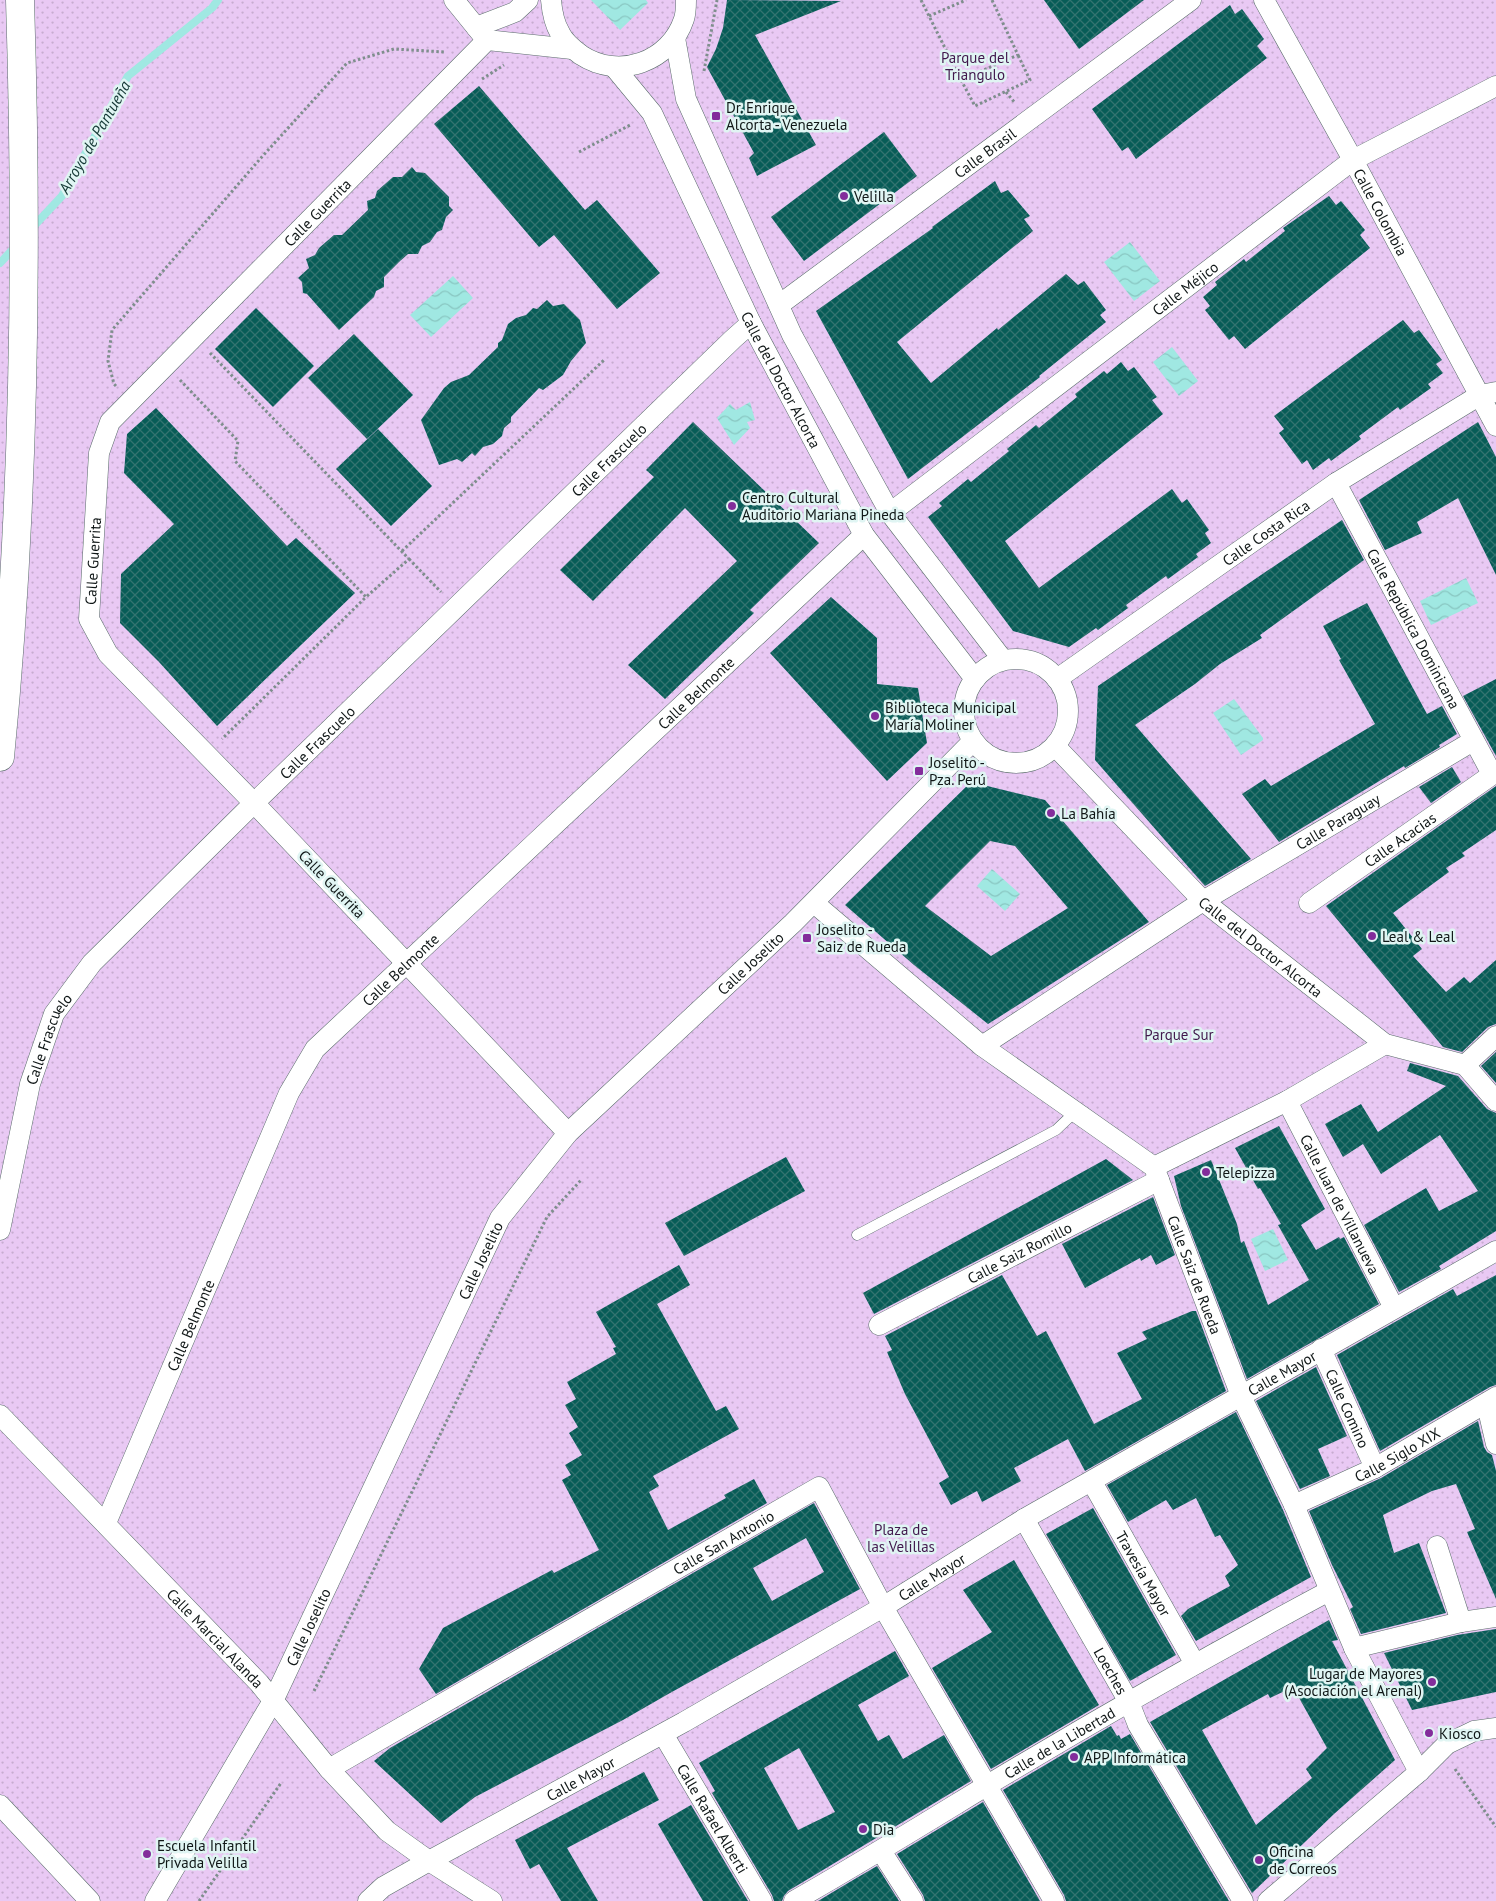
<svg xmlns="http://www.w3.org/2000/svg" width="1496" height="1901" viewBox="0 0 1496 1901" font-family="'PT Sans',sans-serif">
	<style>
		.park { fill: url(#park-dots) }
		.garden { fill: url(#garden-furrows) }
		.water { fill: url(#water-waves) }
		.lines { fill: none; stroke-linecap: round; stroke-linejoin: round }
		.stream { stroke: #a0e8e2; stroke-width: 8 }
		.building { fill: url(#building-cross-hatch); fill-rule: evenodd }
		.lane-casing { stroke: #5a6d6b; stroke-width: 11 }
		.street-casing { stroke: #5a6d6b; stroke-width: 21 }
		.primary-casing { stroke: #5a6d6b; stroke-width: 29 }
		.path { stroke: #7f8e8d; stroke-width: 3; stroke-dasharray: 2.5 2.5; stroke-linecap: butt }
		.lane { stroke: #fff; stroke-width: 10 }
		.street { stroke: #fff; stroke-width: 20 }
		.primary { stroke: #fff; stroke-width: 28 }
		.poi-dot { fill: #832d9b; stroke: #e0f5f3; stroke-width: 2 }
		.labels { text-anchor: middle; dominant-baseline: central; stroke-width: 5; stroke-linejoin: round; paint-order: stroke }
		.park-label { font-size: 15px; fill: #41184d; stroke: #e0f5f3 }
		.poi-label { font-size: 15px; fill: #101717; stroke: #e0f5f3; text-anchor: start }
		.street-label { font-size: 15px; fill: #101717; stroke: #e0f5f3 }
		.water-label { font-size: 16px; font-style: italic; fill: #143835; stroke: #e0f5f3 }
	</style>
	<defs>
		<pattern id="park-dots" width="8" height="8" patternUnits="userSpaceOnUse" patternTransform="scale(1.25)"><rect width="8" height="8" fill="#e9c9f4"/><path d="M2 2h.1M6 6h.1" fill="none" stroke="#c7acd0" stroke-width="1.8" stroke-linecap="round"/></pattern>
		<pattern id="garden-furrows" width="10" height="10" patternUnits="userSpaceOnUse" patternTransform="scale(1.25)"><rect width="10" height="10" fill="#e9c9f4"/><path d="M-1 1l2-2M0 10L10 0M9 11l2-2" fill="none" stroke="#c7acd0"/></pattern>
		<pattern id="water-waves" width="16" height="10" patternUnits="userSpaceOnUse" patternTransform="scale(1.25)"><rect width="16" height="10" fill="#a0e8e2"/><path d="M0 5q4-4 8 0t8 0" fill="none" stroke="#89c6c1"/></pattern>
		<pattern id="building-cross-hatch" width="8" height="8" patternUnits="userSpaceOnUse" patternTransform="scale(1.25)"><rect width="8" height="8" fill="#075c57"/><path d="M0 0l8 8M0 8l8-8" fill="none" stroke="#337370"/></pattern>
	</defs>
	<rect width="100%" height="100%" fill="#e0f5f3"/>
	<rect class="park" x="0" y="0" width="1496" height="1901"/>
	<path class="garden" d="M912,1517L927,1544L903,1557L888,1530Z"/>
	<g class="water">
		<path d="M591,0H646L648,3L620,30Z"/>
		<path d="M1130,242L1160,281L1134,301L1104,262Z"/>
		<path d="M453,276L473,298L431,337L410,315Z"/>
		<path d="M1172,347L1198,381L1179,396L1153,362Z"/>
		<path d="M750,402L755,420L747,422L750,428L734,445L717,418L730,404L736,410Z"/>
		<path d="M1466,578L1478,603L1431,625L1420,601Z"/>
		<path d="M1234,699L1263,738V740L1241,755L1213,713Z"/>
		<path d="M992,869L1020,894L1005,911L977,886Z"/>
		<path d="M1273,1229L1288,1260L1265,1271L1251,1239Z"/>
	</g>
	<g class="lines">
		<g class="stream">
			<path d="M32,228L62,196L128,76L212,8L218,0"/>
			<path d="M0,263L16,246"/>
		</g>
	</g>
	<g class="building">
		<path d="M727,0L841,1L755,35L816,145L757,176L749,158L754,153L707,67L716,49L723,28Z"/>
		<path d="M1044,0H1144L1079,49Z"/>
		<path d="M1230,5L1235,14L1242,9L1264,39L1257,46L1267,58L1136,159L1128,147L1122,151L1092,109Z"/>
		<path d="M479,86L585,210L597,200L660,273L617,309L554,235L539,247L434,124Z"/>
		<path d="M884,132L917,176L804,261L771,217Z"/>
		<path d="M412,167L416,172L425,173L449,197V206L453,210L446,217L442,230L437,232L430,242L422,246L418,254H408L399,262L384,277V287L376,291L374,297L339,330L307,294L303,293L302,282L298,278L309,268L306,259L315,255L319,248L334,235H342L368,210L367,201L375,198L377,191L393,177H402Z"/>
		<path d="M995,181L1001,193L1008,190L1030,216L1024,219L1033,231L897,342L931,383L997,328L998,330L1066,274L1078,285L1084,281L1106,310L1100,315L1106,322L1039,376L1040,377L908,479L816,311L933,228L932,227Z"/>
		<path d="M1329,196L1336,205L1341,201L1365,230L1360,235L1370,248L1245,349L1234,336L1229,340L1205,310L1210,306L1203,297L1217,285L1215,282L1244,259L1246,262L1285,231L1283,228Z"/>
		<path d="M547,300L553,306L564,304L580,320L586,343L571,361L563,375L543,390L539,388L511,417V422L504,428L502,436L493,444L483,447L475,456L472,453L462,462L457,459L439,465L421,420L444,388L451,382L469,375L498,347V343L502,340L508,324L516,318L526,315L533,308L537,309Z"/>
		<path d="M256,308L314,366L273,407L215,349Z"/>
		<path d="M1403,320L1414,333L1419,330L1442,360L1436,364L1443,373L1428,384L1431,388L1400,410L1398,407L1359,436L1361,439L1331,461L1329,458L1313,470L1307,460L1302,464L1279,433L1284,429L1274,416Z"/>
		<path d="M354,334L413,395L367,439L308,378Z"/>
		<path d="M1121,362L1128,371L1134,367L1157,397L1152,400L1163,414L1005,541L1039,588L1172,489L1182,503L1187,499L1209,530L1205,533L1211,543L1196,554L1198,557L1168,579L1166,576L1126,605L1128,608L1098,630L1096,628L1069,647L1013,631L928,517L942,506L939,503L968,479L971,482L1009,451L1007,449L1036,425L1039,428L1077,397L1075,394L1104,371L1107,374Z"/>
		<path d="M156,408L287,546L296,538L355,593L217,726L159,662L120,623L121,574L174,524L124,473L127,434Z"/>
		<path d="M693,422L819,543L750,610L754,613L665,699L628,665L737,561L685,508L593,601L560,570L654,477L646,470Z"/>
		<path d="M1478,422L1496,457V575L1458,498L1417,522L1422,533L1385,550L1359,500Z"/>
		<path d="M378,429L432,486L391,526L336,469Z"/>
		<path d="M1342,520L1364,560L1260,635L1262,638L1220,664L1195,684L1135,725L1251,859L1205,886L1095,760L1098,686Z"/>
		<path d="M831,597L877,638V684L918,688L927,743L887,781L770,653Z"/>
		<path d="M1367,603L1427,714L1442,706L1457,734L1439,745L1440,747L1405,768L1404,766L1279,842L1242,794L1265,779L1271,786L1375,724L1339,660L1341,659L1323,626Z"/>
		<path d="M1496,679V756L1463,696Z"/>
		<path d="M1452,767L1461,782L1431,803L1419,787Z"/>
		<path d="M971,782L1045,800L1149,922L988,1024L914,965L845,905ZM990,841L1015,846L1068,908L991,956L925,906Z"/>
		<path d="M1496,786V830L1462,853L1465,856L1446,868L1449,872L1393,913L1422,949L1413,956L1446,992L1464,977L1470,983L1496,960V1024L1488,1027L1462,1052L1443,1047L1326,906Z"/>
		<path d="M1496,1052V1083L1481,1066Z"/>
		<path d="M1410,1063L1458,1076L1487,1109L1496,1113V1231L1439,1266L1441,1269L1399,1292L1364,1225L1426,1188L1439,1211L1478,1191L1440,1135L1381,1174L1363,1144L1343,1157L1325,1124L1361,1104L1378,1132L1446,1086L1407,1071Z"/>
		<path d="M1279,1126L1325,1209L1301,1225L1316,1250L1339,1237L1340,1239L1344,1237L1379,1304L1247,1379L1181,1206L1174,1176L1211,1160L1237,1224L1241,1243L1244,1241L1268,1305L1309,1280L1278,1225L1281,1224L1260,1188L1258,1189L1235,1148Z"/>
		<path d="M786,1157L805,1191L684,1256L665,1223Z"/>
		<path d="M1106,1159L1133,1180L874,1314L863,1293Z"/>
		<path d="M1153,1197L1175,1255L1156,1265L1151,1255L1141,1261L1140,1258L1085,1288L1062,1244Z"/>
		<path d="M679,1265L690,1285L657,1304L716,1411L726,1406L739,1429L653,1476L659,1486L649,1492L668,1530L726,1498L724,1495L754,1479L767,1503L436,1694L419,1669L443,1628L552,1570L554,1573L599,1550L562,1480L571,1475L565,1465L582,1455L569,1433L578,1427L565,1405L576,1399L567,1382L616,1354L613,1348L616,1347L596,1312Z"/>
		<path d="M1002,1275L1037,1336L1046,1331L1094,1424L1142,1399L1117,1353L1147,1339L1142,1332L1192,1311H1196L1226,1391L1085,1471L1068,1439L1014,1468L1021,1481L982,1502L977,1491L951,1505L939,1483L949,1477L905,1394L887,1352L892,1350L885,1336Z"/>
		<path d="M1496,1275V1385L1490,1387L1380,1451L1337,1355L1453,1289L1457,1296Z"/>
		<path d="M1316,1367L1347,1436L1318,1449L1330,1476L1300,1489L1256,1401Z"/>
		<path d="M1236,1412L1283,1510L1311,1577L1196,1641L1181,1616L1188,1609L1230,1586L1225,1576L1238,1565L1220,1535L1215,1537L1196,1498L1173,1510L1166,1500L1128,1522L1107,1485Z"/>
		<path d="M1478,1421L1484,1447L1487,1452L1492,1455L1496,1471V1599L1467,1532L1475,1529L1456,1484L1432,1491L1383,1515L1394,1553L1419,1543L1446,1613L1361,1634L1350,1609L1353,1607L1332,1565L1309,1511L1381,1478Z"/>
		<path d="M814,1503L860,1589L670,1693L623,1720L475,1797L441,1823L374,1761L390,1748ZM806,1538L824,1572L772,1601L753,1568Z"/>
		<path d="M1093,1508L1176,1655L1130,1681L1046,1534Z"/>
		<path d="M1014,1560L1099,1705L991,1769L932,1668L992,1632L963,1590Z"/>
		<path d="M1329,1620L1338,1640L1332,1641L1395,1760L1334,1814L1252,1893L1150,1722ZM1293,1687L1327,1748L1306,1769L1312,1778L1256,1825L1202,1730L1268,1694L1270,1698Z"/>
		<path d="M1496,1629V1692L1412,1710L1384,1653L1457,1635Z"/>
		<path d="M895,1651L909,1676L858,1705L878,1741L889,1735L903,1759L944,1735L971,1781L788,1891L784,1896L782,1901H774L772,1895L712,1793L715,1791L699,1763ZM799,1748L835,1812L798,1830L764,1768Z"/>
		<path d="M1111,1726L1117,1736L1119,1735L1121,1739L1130,1734L1229,1901H1066L1064,1895L1003,1790Z"/>
		<path d="M644,1772L659,1800L567,1848L598,1901H561L539,1864L530,1869L515,1840Z"/>
		<path d="M983,1802L1040,1901H925L923,1895L897,1854Z"/>
		<path d="M691,1805L748,1901H703L677,1857L658,1824Z"/>
		<path d="M877,1866L899,1901H818L848,1883Z"/>
	</g>
	<g class="lines">
		<g class="lane-casing">
			<path id="lane" d="M857,1235L1056,1130L1076,1111"/>
		</g>
		<g class="street-casing">
			<g id="street">
				<path d="M454,0L484,37"/>
				<path d="M551,0C552,12 554,23 560,33C564,42 573,49 581,55C619,80 670,62 684,19C686,13 686,6 686,0"/>
				<path id="s1" d="M1264,0L1353,160L1496,426"/>
				<path d="M476,27L515,12L528,0"/>
				<path d="M675,38L686,99L792,335L890,513L1003,660"/>
				<path id="s2" d="M614,67L652,113L751,323L864,535L975,679"/>
				<path id="s3" d="M779,305L1191,0"/>
				<path id="s4" d="M1336,483L1492,774"/>
				<path id="s5" d="M890,513L1353,160L1496,86"/>
				<circle cx="1016" cy="711" r="52"/>
				<path id="s6" d="M1057,679L1336,483L1480,395L1496,392"/>
				<path id="s7" d="M1055,746L1203,901L1385,1044L1465,1065L1496,1101"/>
				<path id="s8" d="M814,903L982,1046L1154,1167L1241,1396L1294,1505L1354,1648L1419,1772"/>
				<path id="s9" d="M1309,903L1496,772"/>
				<path id="s10" d="M982,1046L1203,901L1473,741"/>
				<path d="M1465,1065L1496,1036"/>
				<path id="s11" d="M1287,1101L1394,1308"/>
				<path id="s12" d="M568,1133L254,803L108,654L89,619L99,453L110,422L487,40L572,49"/>
				<path d="M1154,1167L1287,1101L1385,1044"/>
				<path id="s13" d="M0,1230L30,1084L54,1014L92,963L254,803L733,339L751,323"/>
				<path id="s14" d="M879,1325L1159,1180"/>
				<path id="s15" d="M1321,1349L1375,1468"/>
				<path d="M1496,1410L1489,1414L1496,1444"/>
				<path id="s16" d="M0,1415L259,1683L329,1769L387,1831L429,1861L492,1901"/>
				<path id="s17" d="M1092,1482L1195,1664"/>
				<path id="s18" d="M1294,1505L1375,1468L1496,1397"/>
				<path id="s19" d="M1024,1519L1129,1702L1138,1725L1243,1901"/>
				<path id="s20" d="M106,1523L289,1093L315,1049L864,535"/>
				<path d="M1437,1546L1461,1622"/>
				<path d="M1354,1648L1461,1622L1496,1617"/>
				<path id="s21" d="M663,1734L762,1901"/>
				<path id="s22" d="M329,1769L819,1487L883,1607L1054,1901"/>
				<path d="M0,1805L90,1901"/>
				<path d="M881,1851L913,1901"/>
				<path id="s23" d="M155,1901L274,1699L500,1218L568,1133L793,923L973,741"/>
				<path id="s24" d="M368,1901L383,1887L429,1861L684,1722L883,1607L1024,1519L1496,1251"/>
				<path id="s25" d="M794,1901C859,1864 922,1825 986,1786C1099,1718 1213,1653 1329,1591"/>
				<path d="M1268,1901L1419,1772L1447,1744L1474,1731L1496,1728"/>
			</g>
		</g>
		<g class="primary-casing">
			<path id="primary" d="M0,757C25,506 28,253 20,0"/>
		</g>
		<g class="path">
			<path d="M921,0L961,80L1018,55L992,0"/>
			<path d="M929,16L966,0"/>
			<path d="M704,71L717,0"/>
			<path d="M482,79L504,65"/>
			<path d="M961,80L975,106L1030,80L1018,55"/>
			<path d="M1006,92L1015,103"/>
			<path d="M579,152L632,124"/>
			<path d="M210,353L409,559L366,597"/>
			<path d="M180,380L238,441L235,461L366,597L222,739"/>
			<path d="M116,386L114,384L108,361L112,330L260,159L347,63L394,49L445,52"/>
			<path d="M402,551L604,360"/>
			<path d="M409,559L441,592"/>
			<path d="M314,1691L547,1217L582,1179"/>
			<path d="M1455,1769L1496,1827"/>
			<path d="M199,1901L281,1783"/>
		</g>
		<use href="#lane" class="lane"/>
		<use href="#street" class="street"/>
		<use href="#primary" class="primary"/>
	</g>
	<g class="poi-dot">
		<rect x="711" y="111" width="10" height="10" rx="2.5"/>
		<circle cx="844" cy="196" r="5"/>
		<circle cx="732" cy="506" r="5"/>
		<circle cx="875" cy="716" r="5"/>
		<rect x="914" y="766" width="10" height="10" rx="2.5"/>
		<circle cx="1051" cy="813" r="5"/>
		<circle cx="1372" cy="936" r="5"/>
		<rect x="802" y="933" width="10" height="10" rx="2.5"/>
		<circle cx="1206" cy="1172" r="5"/>
		<circle cx="1432" cy="1682" r="5"/>
		<circle cx="1429" cy="1733" r="5"/>
		<circle cx="1074" cy="1757" r="5"/>
		<circle cx="863" cy="1829" r="5"/>
		<circle cx="147" cy="1854" r="5"/>
		<circle cx="1259" cy="1860" r="5"/>
	</g>
	<g class="labels">
		<g class="park-label">
			<text x="975" y="57">Parque del<tspan x="975" dy="17">Triangulo</tspan></text>
			<text x="1179" y="1034">Parque Sur</text>
			<text x="901" y="1529">Plaza de<tspan x="901" dy="17">las Velillas</tspan></text>
		</g>
		<g class="poi-label">
			<text x="726" y="107">Dr. Enrique<tspan x="726" dy="17">Alcorta - Venezuela</tspan></text>
			<text x="854" y="196">Velilla</text>
			<text x="742" y="497">Centro Cultural<tspan x="742" dy="17">Auditorio Mariana Pineda</tspan></text>
			<text x="885" y="707">Biblioteca Municipal<tspan x="885" dy="17">María Moliner</tspan></text>
			<text x="929" y="762">Joselito -<tspan x="929" dy="17">Pza. Perú</tspan></text>
			<text x="1061" y="813">La Bahía</text>
			<text x="817" y="929">Joselito -<tspan x="817" dy="17">Saiz de Rueda</tspan></text>
			<text x="1382" y="936">Leal &amp; Leal</text>
			<text x="1216" y="1172">Telepizza</text>
			<text x="1422" y="1673" text-anchor="end">Lugar de Mayores<tspan x="1422" dy="17">(Asociación el Arenal)</tspan></text>
			<text x="1439" y="1733">Kiosco</text>
			<text x="1084" y="1757">APP Informática</text>
			<text x="873" y="1829">Dia</text>
			<text x="157" y="1845">Escuela Infantil<tspan x="157" dy="17">Privada Velilla</tspan></text>
			<text x="1269" y="1851">Oficina<tspan x="1269" dy="17">de Correos</tspan></text>
		</g>
		<g class="street-label">
			<text stroke="none"><textPath href="#s3" startOffset="256">Calle Brasil</textPath></text>
			<text stroke="none"><textPath href="#s12" startOffset="1198">Calle Guerrita</textPath></text>
			<text stroke="none"><textPath href="#s1" startOffset="242">Calle Colombia</textPath></text>
			<text stroke="none"><textPath href="#s5" startOffset="371">Calle Méjico</textPath></text>
			<text stroke="none"><textPath href="#s2" startOffset="356">Calle del Doctor Alcorta</textPath></text>
			<text stroke="none"><textPath href="#s13" startOffset="1008">Calle Frascuelo</textPath></text>
			<text stroke="none"><textPath href="#s6" startOffset="255">Calle Costa Rica</textPath></text>
			<text stroke="none"><textPath href="#s12" startOffset="762">Calle Guerrita</textPath></text>
			<text stroke="none"><textPath href="#s4" startOffset="165">Calle República Dominicana</textPath></text>
			<text stroke="none"><textPath href="#s20" startOffset="1040">Calle Belmonte</textPath></text>
			<text stroke="none"><textPath href="#s13" startOffset="602">Calle Frascuelo</textPath></text>
			<text stroke="none"><textPath href="#s10" startOffset="421">Calle Paraguay</textPath></text>
			<text stroke="none"><textPath href="#s9" startOffset="111">Calle Acacias</textPath></text>
			<text transform="translate(332 884) rotate(46)">Calle Guerrita</text>
			<text stroke="none"><textPath href="#s7" startOffset="288">Calle del Doctor Alcorta</textPath></text>
			<text stroke="none"><textPath href="#s23" startOffset="1124">Calle Joselito</textPath></text>
			<text stroke="none"><textPath href="#s20" startOffset="635">Calle Belmonte</textPath></text>
			<text stroke="none"><textPath href="#s13" startOffset="198">Calle Frascuelo</textPath></text>
			<text stroke="none"><textPath href="#s11" startOffset="116">Calle Juan de Villanueva</textPath></text>
			<text stroke="none"><textPath href="#s14" startOffset="158">Calle Saiz Romillo</textPath></text>
			<text stroke="none"><textPath href="#s23" startOffset="719">Calle Joselito</textPath></text>
			<text stroke="none"><textPath href="#s8" startOffset="546">Calle Saiz de Rueda</textPath></text>
			<text stroke="none"><textPath href="#s20" startOffset="215">Calle Belmonte</textPath></text>
			<text stroke="none"><textPath href="#s24" startOffset="1056">Calle Mayor</textPath></text>
			<text stroke="none"><textPath href="#s15" startOffset="65">Calle Comino</textPath></text>
			<text stroke="none"><textPath href="#s18" startOffset="115">Calle Siglo XIX</textPath></text>
			<text stroke="none"><textPath href="#s22" startOffset="455">Calle San Antonio</textPath></text>
			<text stroke="none"><textPath href="#s17" startOffset="105">Travesía Mayor</textPath></text>
			<text stroke="none"><textPath href="#s24" startOffset="651">Calle Mayor</textPath></text>
			<text stroke="none"><textPath href="#s23" startOffset="314">Calle Joselito</textPath></text>
			<text stroke="none"><textPath href="#s16" startOffset="310">Calle Marcial Alanda</textPath></text>
			<text stroke="none"><textPath href="#s19" startOffset="175">Loeches</textPath></text>
			<text stroke="none"><textPath href="#s25" startOffset="309">Calle de la Libertad</textPath></text>
			<text stroke="none"><textPath href="#s24" startOffset="246">Calle Mayor</textPath></text>
			<text stroke="none"><textPath href="#s21" startOffset="98">Calle Rafael Alberti</textPath></text>
		</g>
		<g class="water-label">
			<text transform="translate(94 137) rotate(-60)">Arroyo de Pantueña</text>
		</g>
	</g>
</svg>
